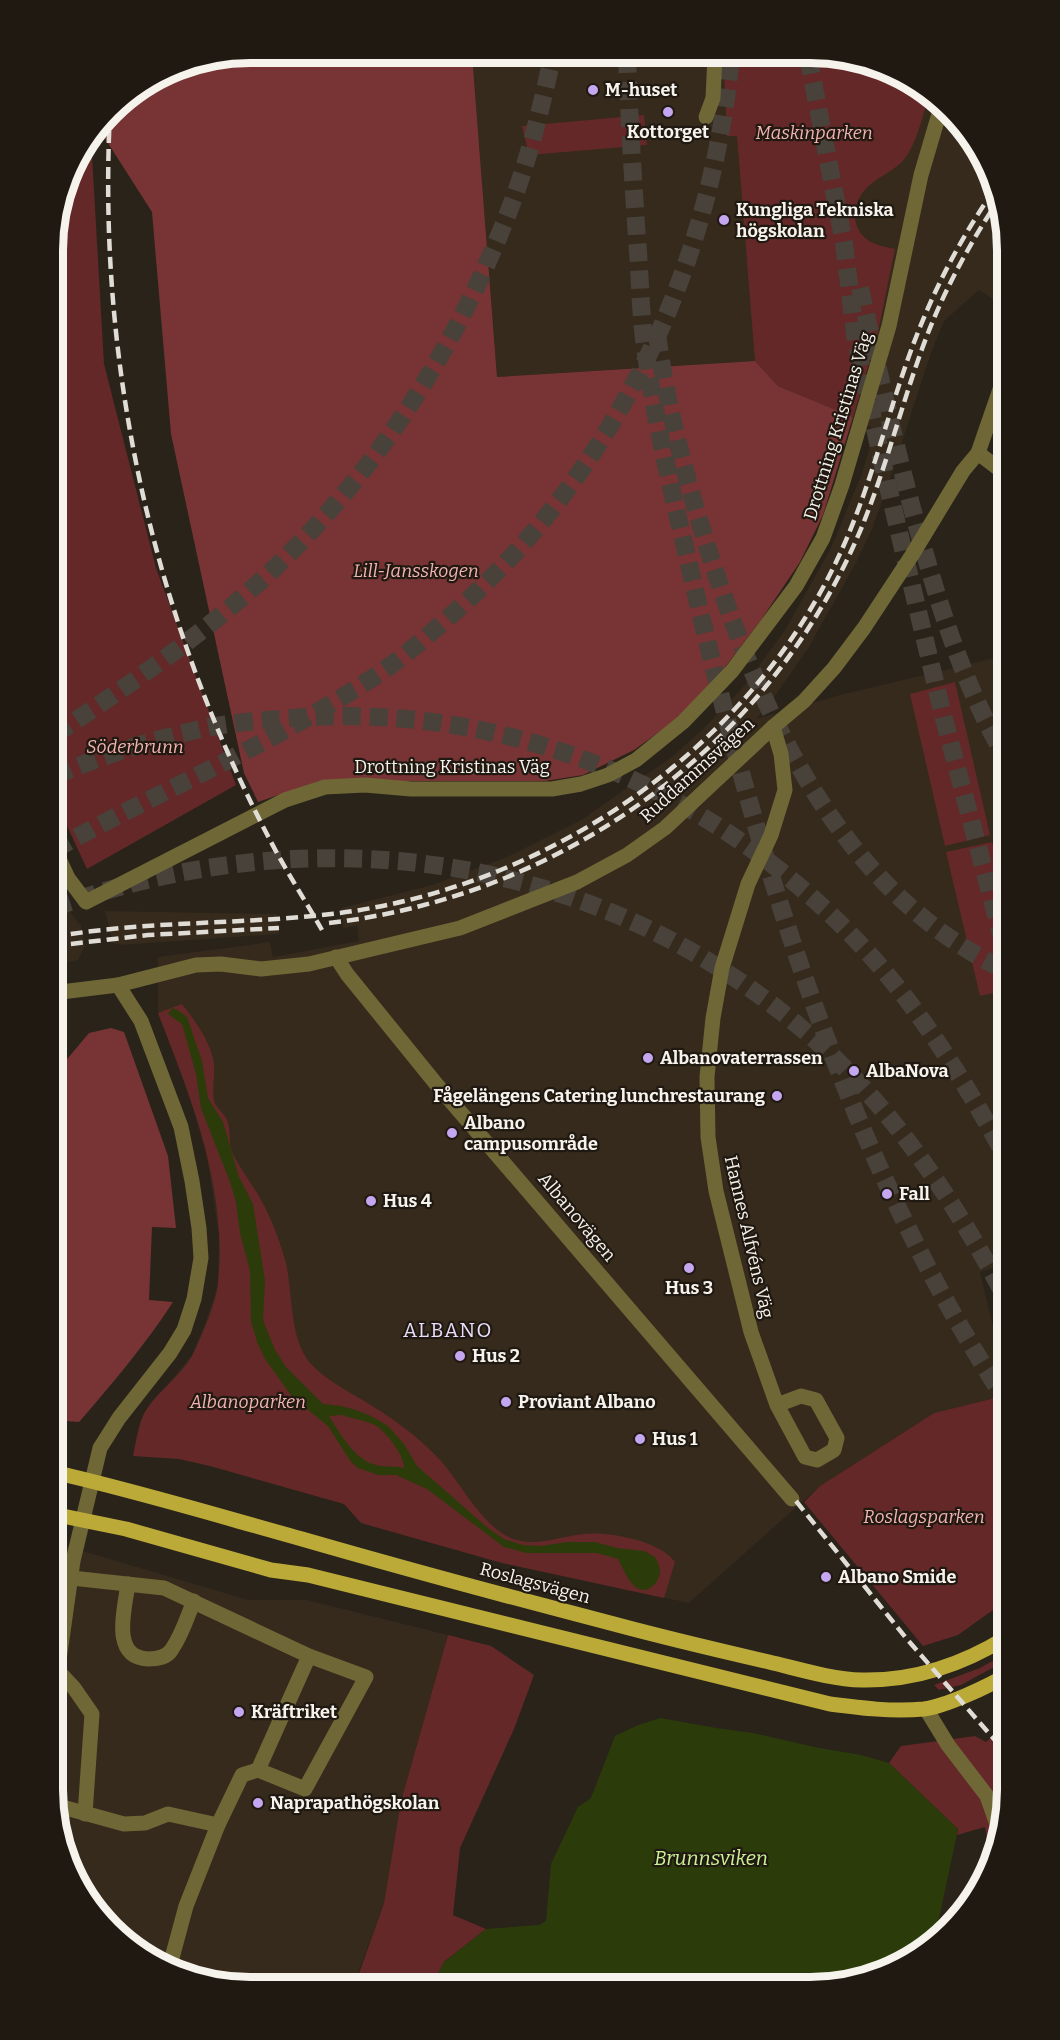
<svg xmlns="http://www.w3.org/2000/svg" width="1060" height="2040" viewBox="0 0 1060 2040" font-family="Bitter,serif">
	<style>
		.built { fill: #352a1c }
		.green { fill: #642828 }
		.forest { fill: #783434 }
		.water { fill: #2b3c0a; fill-rule: evenodd }
		.lines { fill: none; stroke-linecap: round; stroke-linejoin: round }
		.motorway-tunnel { stroke: #48423a; stroke-width: 18; stroke-dasharray: 18 9; stroke-linecap: butt }
		.minor { stroke: #6f6736; stroke-width: 15 }
		.primary { stroke: #bbaa38; stroke-width: 15 }
		.rail { stroke: #e0dcd6; stroke-width: 4.5; stroke-dasharray: 12 6; stroke-linecap: butt }
		.poi-dot { fill: #c5a7f1; stroke: #201911; stroke-width: 2 }
		.labels { text-anchor: middle; dominant-baseline: central; stroke-width: 4.5; stroke-linejoin: round; paint-order: stroke }
		.poi-label { font-size: 18px; font-weight: bold; fill: #f6f2ec; stroke: #201911; text-anchor: start }
		.park-label { font-size: 18px; font-style: italic; fill: #f3b3b0; stroke: #201911 }
		.street-label { font-size: 18px; fill: #f6f2ec; stroke: #201911 }
		.neighbourhood-label { font-size: 20px; letter-spacing: 1.5px; fill: #e8ddfa; stroke: #201911 }
		.water-label { font-size: 20px; font-style: italic; fill: #ccf295; stroke: #201911 }
		.rim { fill: none; stroke: #f6f2ec; stroke-width: 8 }
	</style>
	<rect width="100%" height="100%" fill="#29231a"/>
	<g class="built">
		<path d="M472,54L848,56L941,102L997,187L1007,250V308L979,290L944,321L931,353L888,485L872,529L857,561L809,647L768,706L756,719L840,695L1007,655V1263L980,1272L1007,1385V1395L934,1413L820,1486L689,1603L502,1563L361,1523L344,1504L210,1466L179,1459L133,1456L144,1413L192,1355L205,1324L218,1285L219,1235L206,1150L197,1116L158,1013V957L270,942L273,957L359,941L357,926L343,928L341,908L432,885L507,857L581,820L673,756L704,728L744,686L785,630L831,548L862,473L875,430L853,417L778,386L754,361L497,377Z"/>
		<path d="M67,908L81,926L85,946L78,960L53,965V910Z"/>
		<path d="M105,911L277,914L279,934L121,945L113,943Z"/>
		<path d="M53,1542L248,1600H307L448,1635L401,1801L384,1903L355,1982L351,1986H224L174,1972L120,1939L63,1853L53,1790Z"/>
	</g>
	<g class="green">
		<path d="M727,55L848,56L929,96C923,114 917,142 906,157C895,172 875,177 863,192C850,209 852,233 873,243C879,246 888,247 895,249L878,332L853,417L778,386L755,361L737,136H727L724,72Z"/>
		<path d="M644,115L647,145L529,155L522,126Z"/>
		<path d="M91,138L104,364L156,568L236,785L87,869L54,798V224L73,162Z"/>
		<path d="M955,682L990,835L945,846L910,694Z"/>
		<path d="M992,842L994,849L1007,846V867L999,870L1007,907V990L980,996L946,852Z"/>
		<path d="M182,1004C196,1022 210,1041 214,1063C215,1075 212,1088 214,1100C215,1107 223,1112 226,1118C231,1127 229,1140 231,1149C235,1162 254,1186 261,1200C272,1219 280,1242 286,1263C293,1294 289,1343 313,1366C329,1382 350,1392 369,1404C394,1419 420,1438 440,1460C462,1484 487,1536 521,1541C541,1545 563,1536 584,1534C608,1531 661,1541 675,1562L664,1598L502,1563L361,1523L344,1504L210,1466L179,1459L133,1456C136,1443 138,1424 145,1412C158,1390 183,1375 194,1352C203,1332 216,1304 218,1283C228,1189 191,1098 158,1013Z"/>
		<path d="M1007,1395V1600L958,1635L923,1646L804,1502L820,1486L934,1413Z"/>
		<path d="M448,1635L491,1646L534,1675L514,1729L460,1848L453,1915L486,1929L444,1962L432,1986H351L356,1982L384,1903L401,1801Z"/>
		<path d="M1007,1653V1660L961,1685L939,1690L934,1685L980,1668Z"/>
		<path d="M1007,1725V1803L992,1867L985,1827L957,1835L958,1829L889,1763L901,1746L975,1736L986,1742Z"/>
	</g>
	<g class="forest">
		<path d="M250,53L472,54L497,377L755,361L778,386L853,417L823,515L800,562L761,620L719,675L673,722L634,750L583,775L545,781H319L258,802L244,773L171,434L152,212L99,129L119,102L175,67Z"/>
		<path d="M111,1028L124,1032L168,1156L176,1228L152,1227L149,1300L173,1302C145,1345 113,1383 79,1422L53,1420V1076L89,1033Z"/>
	</g>
	<g class="water">
		<path d="M172,1008L178,1010L187,1017L202,1061L208,1098L223,1122L239,1177L253,1204L265,1281L263,1320L275,1350L286,1367L323,1404L341,1406L356,1410L371,1416L388,1426L404,1444L417,1466L488,1528L504,1539L523,1545L541,1546L567,1542H595L617,1548L644,1551L655,1557C657,1561 660,1566 660,1571C660,1582 648,1595 637,1588C628,1582 623,1568 618,1559L597,1553H526L504,1547L427,1489L396,1475H378L358,1468L351,1462L328,1426L293,1398L265,1359L257,1342L251,1321L250,1271L240,1233L236,1202L230,1182L201,1108L196,1074L182,1024L168,1014ZM342,1415C352,1419 365,1420 375,1425C385,1430 405,1456 404,1468C394,1465 386,1468 376,1465C355,1460 340,1434 329,1416Z"/>
		<path d="M660,1718L716,1728L753,1733L819,1748L861,1755L889,1763L958,1829L937,1928L938,1937L920,1954L873,1977L810,1987L432,1986L444,1962L486,1929L539,1925L546,1921L551,1864L578,1807L591,1798L615,1736L636,1726Z"/>
	</g>
	<g class="lines">
		<g class="motorway-tunnel">
			<path d="M627,55C629,116 633,178 637,239C640,272 640,306 644,339C655,428 678,516 698,603C762,875 852,1168 1007,1402"/>
			<path d="M808,56L844,243L856,342L884,470L944,719L1007,956"/>
			<path d="M860,288C879,373 897,457 921,540C942,616 967,692 1007,760"/>
			<path d="M657,334C667,409 687,483 710,555C762,718 843,894 1007,971"/>
			<path d="M54,735C123,689 192,642 254,587C372,481 456,351 512,203C530,155 542,104 553,54"/>
			<path d="M54,776C101,756 151,740 201,729C227,723 254,721 280,719C499,699 708,784 858,942C919,1006 965,1082 1007,1159"/>
			<path d="M53,850C158,792 270,745 371,679C399,661 424,639 449,617C614,474 711,271 731,55"/>
			<path d="M53,908C315,813 604,852 815,1040C896,1112 957,1205 1007,1300"/>
		</g>
		<g class="minor">
			<path d="M706,117L713,98L715,55"/>
			<path d="M978,453L1007,475"/>
			<path d="M773,727L781,754L785,790L771,835L748,884L722,968L713,1018L707,1077L708,1137L716,1191L751,1332L777,1405L805,1457L817,1460L834,1450L837,1438L816,1400L801,1396L777,1405"/>
			<path d="M53,846L68,878L86,902L285,800L325,787L365,785L411,789H552L581,784L608,775L636,760L683,722L732,671L796,586L823,538L842,485L889,326L921,175L942,104"/>
			<path d="M336,957L347,974L437,1085L792,1499"/>
			<path d="M61,992L118,985L196,965L221,964L261,969L309,964L460,928L577,882L627,855L665,828L773,727L804,701L834,668L864,628L912,555L963,471L978,453L1007,369"/>
			<path d="M53,1576L164,1588L309,1656L366,1677L305,1789L258,1770"/>
			<path d="M128,1584C125,1608 110,1657 148,1659C157,1659 167,1658 172,1649C182,1635 187,1617 194,1601"/>
			<path d="M57,1670L74,1688L92,1714L85,1814"/>
			<path d="M53,1703L73,1561L100,1448L119,1418L170,1353L184,1330L194,1299L201,1258L199,1228L192,1181L181,1127L141,1021L118,985"/>
			<path d="M926,1709L948,1745L987,1796L1000,1833"/>
			<path d="M55,1805L124,1824L145,1823L168,1814L218,1825"/>
			<path d="M169,1969L186,1906L218,1825L242,1775L258,1770L309,1656"/>
		</g>
		<g class="primary">
			<path d="M53,1472C137,1491 219,1516 302,1539C406,1569 510,1597 614,1624C666,1638 717,1650 769,1662C799,1669 830,1679 862,1680C915,1681 962,1665 1007,1637"/>
			<path d="M53,1514L126,1529L271,1570L308,1575L830,1704C861,1708 892,1712 924,1709C946,1706 987,1687 1007,1675"/>
		</g>
		<g class="rail">
			<path d="M110,113C97,364 153,618 270,840C286,871 305,900 322,930"/>
			<path d="M329,923C565,896 773,744 863,524C886,467 901,407 922,349C941,296 968,246 999,199"/>
			<path d="M53,937C148,920 245,925 340,913C553,885 755,745 843,547C872,482 888,412 913,345C934,289 962,235 997,186"/>
			<path d="M53,946L148,935L279,928"/>
			<path d="M796,1501L906,1638L1007,1754"/>
		</g>
	</g>
	<g class="poi-dot">
		<circle cx="593" cy="90" r="6"/>
		<circle cx="668" cy="112" r="6"/>
		<circle cx="724" cy="220" r="6"/>
		<circle cx="648" cy="1058" r="6"/>
		<circle cx="854" cy="1071" r="6"/>
		<circle cx="777" cy="1096" r="6"/>
		<circle cx="452" cy="1133" r="6"/>
		<circle cx="887" cy="1194" r="6"/>
		<circle cx="371" cy="1201" r="6"/>
		<circle cx="689" cy="1268" r="6"/>
		<circle cx="460" cy="1356" r="6"/>
		<circle cx="506" cy="1402" r="6"/>
		<circle cx="640" cy="1439" r="6"/>
		<circle cx="826" cy="1577" r="6"/>
		<circle cx="239" cy="1712" r="6"/>
		<circle cx="258" cy="1803" r="6"/>
	</g>
	<g class="labels">
		<g class="poi-label">
			<text x="605" y="90">M-huset</text>
			<text x="668" y="132" text-anchor="middle">Kottorget</text>
			<text x="736" y="210">Kungliga Tekniska<tspan x="736" dy="21">högskolan</tspan></text>
			<text x="660" y="1058">Albanovaterrassen</text>
			<text x="866" y="1071">AlbaNova</text>
			<text x="765" y="1096" text-anchor="end">Fågelängens Catering lunchrestaurang</text>
			<text x="464" y="1123">Albano<tspan x="464" dy="21">campusområde</tspan></text>
			<text x="899" y="1194">Fall</text>
			<text x="383" y="1201">Hus 4</text>
			<text x="689" y="1288" text-anchor="middle">Hus 3</text>
			<text x="472" y="1356">Hus 2</text>
			<text x="518" y="1402">Proviant Albano</text>
			<text x="652" y="1439">Hus 1</text>
			<text x="838" y="1577">Albano Smide</text>
			<text x="251" y="1712">Kräftriket</text>
			<text x="270" y="1803">Naprapathögskolan</text>
		</g>
		<g class="park-label">
			<text x="814" y="133">Maskinparken</text>
			<text x="416" y="571">Lill-Jansskogen</text>
			<text x="135" y="747">Söderbrunn</text>
			<text x="248" y="1402">Albanoparken</text>
			<text x="924" y="1517">Roslagsparken</text>
		</g>
		<g class="street-label">
			<text transform="translate(838 426) rotate(-73)">Drottning Kristinas Väg</text>
			<text x="452" y="767">Drottning Kristinas Väg</text>
			<text transform="translate(697 770) rotate(-42)">Ruddammsvägen</text>
			<text transform="translate(577 1217) rotate(50)">Albanovägen</text>
			<text transform="translate(749 1237) rotate(77)">Hannes Alfvéns Väg</text>
			<text transform="translate(535 1583) rotate(15)">Roslagsvägen</text>
		</g>
		<g class="neighbourhood-label">
			<text x="448" y="1330">ALBANO</text>
		</g>
		<g class="water-label">
			<text x="711" y="1858">Brunnsviken</text>
		</g>
	</g>
	<path d="M0 0H1060V2040H0ZM250 63H810A187 187 0 0 1 997 250V1790A187 187 0 0 1 810 1977H250A187 187 0 0 1 63 1790V250A187 187 0 0 1 250 63Z" fill="#201911" fill-rule="evenodd"/>
	<path class="rim" d="M250 63H810A187 187 0 0 1 997 250V1790A187 187 0 0 1 810 1977H250A187 187 0 0 1 63 1790V250A187 187 0 0 1 250 63Z"/>
</svg>
